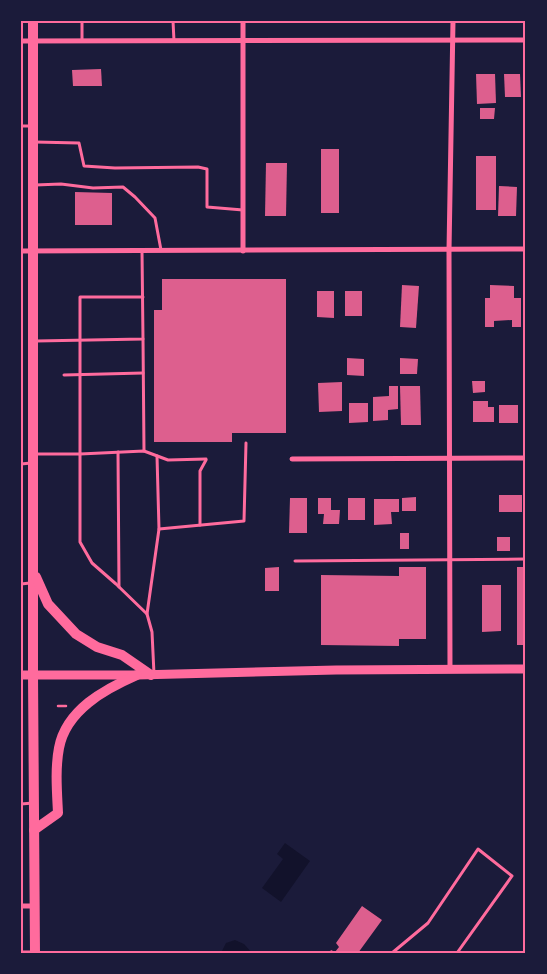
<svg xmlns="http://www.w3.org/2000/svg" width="547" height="974" viewBox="0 0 547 974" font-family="'IBM Plex Sans',sans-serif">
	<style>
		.water { fill: #12122b }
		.building { fill: #dd5f8e }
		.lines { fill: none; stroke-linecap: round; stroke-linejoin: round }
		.path { stroke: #ff6b9d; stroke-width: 2.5 }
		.service { stroke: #ff6b9d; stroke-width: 3 }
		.minor { stroke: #ff6b9d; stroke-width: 5 }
		.secondary { stroke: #ff6b9d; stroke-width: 9 }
		.primary { stroke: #ff6b9d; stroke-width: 10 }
		.neatline { fill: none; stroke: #ff6b9d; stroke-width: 2 }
	</style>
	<rect width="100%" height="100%" fill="#1b1b3a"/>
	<g class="water">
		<path d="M285,843L310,861L281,902L262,888L283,859L277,854Z"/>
		<path d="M235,940L244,944L252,953H221L226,943Z"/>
	</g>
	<g class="building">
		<path d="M101,69L102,86H73L72,70Z"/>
		<path d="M476,74H495L496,103L477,104Z"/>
		<path d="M504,74H520L521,97H505Z"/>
		<path d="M480,108H495L494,119H480Z"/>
		<rect x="321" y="149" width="18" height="64"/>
		<rect x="476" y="156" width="20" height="54"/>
		<path d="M266,163H287L286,216H265Z"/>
		<path d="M499,186L517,187L516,216H498Z"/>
		<path d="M75,192L112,193V225H75Z"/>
		<path d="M162,279H286V433H232V442H154V310H162Z"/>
		<path d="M402,285L419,286L416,328L400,327Z"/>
		<path d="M490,285L514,286V298H521V327H512V320L494,321V327H485V298H490Z"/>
		<path d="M317,291H334V318L317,317Z"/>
		<rect x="345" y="291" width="17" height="25"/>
		<path d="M347,358L364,359V376L347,375Z"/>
		<path d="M400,358L418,359L417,374H400Z"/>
		<path d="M472,381H485V392L473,393Z"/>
		<path d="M342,382V411L319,412L318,383Z"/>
		<path d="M389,386H398V409L388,410V420L373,421V397L389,396Z"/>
		<path d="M400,386H420L421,425H401Z"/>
		<path d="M473,401H488V407H494V422H473Z"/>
		<path d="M349,403H368V422L349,423Z"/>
		<rect x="499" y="405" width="19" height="18"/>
		<rect x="499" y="495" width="23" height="17"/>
		<path d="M416,497V511H402V498Z"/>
		<path d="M290,498H307V533H289Z"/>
		<path d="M318,498H331V510H340L339,524H323L324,514H318Z"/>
		<rect x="348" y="498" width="17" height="22"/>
		<path d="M374,499H399V512H391L392,524L374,525Z"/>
		<rect x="400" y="533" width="9" height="16"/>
		<rect x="497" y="537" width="13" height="14"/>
		<path d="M279,567V591H265V568Z"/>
		<path d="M399,567H426V639H399V646L321,645V575L399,576Z"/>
		<rect x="517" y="567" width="9" height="78"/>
		<path d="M482,585H501V631L482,632Z"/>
		<path d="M362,906L382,920L358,953H329L331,950L335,952L339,947L336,943Z"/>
	</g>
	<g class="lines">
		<path class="path" d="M58,706H66"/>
		<g class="service">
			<path d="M82,21V41"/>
			<path d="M173,21L174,41"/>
			<path d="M21,126H31"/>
			<path d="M35,142L79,143L84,166L115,168L198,167L207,169V207L243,210"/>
			<path d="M35,185L61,184L93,188L123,187L135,197L155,218L161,250"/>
			<path d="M143,297H80V454L144,451L168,460L206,459"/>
			<path d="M143,339L144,451"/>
			<path d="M36,341L143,339L142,251"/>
			<path d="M64,375L143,373"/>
			<path d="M118,452L119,587"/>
			<path d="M34,454H80V542L92,563L116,584L147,614L152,632L154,674"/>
			<path d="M21,464L31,463"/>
			<path d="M200,525V471L206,460"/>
			<path d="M159,529L244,521L246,443"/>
			<path d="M295,561L526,559"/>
			<path d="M21,584L30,583"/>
			<path d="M147,614L159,529L157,456"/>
			<path d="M21,804L33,803"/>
			<path d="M21,952H34"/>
			<path d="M392,953L428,923L478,849L512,876L457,953"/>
		</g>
		<g class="minor">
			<path d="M21,41L526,40"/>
			<path d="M21,251L526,249"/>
			<path d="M243,251V21"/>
			<path d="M292,459L526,458"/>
			<path d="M450,669L449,250L453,21"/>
			<path d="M21,906H35"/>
		</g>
		<path class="secondary" d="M21,675H137L336,670L526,669"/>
		<g class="primary">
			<path d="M33,21V675L35,953"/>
			<path d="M36,577L48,604L76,634L97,647L122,655L151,675"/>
			<path d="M34,830L58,813C57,792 55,769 59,748C66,710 105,689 137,675"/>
		</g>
	</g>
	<rect width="547" height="974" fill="none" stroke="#1b1b3a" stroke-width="45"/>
	<rect x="22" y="22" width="502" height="930" class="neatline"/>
</svg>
